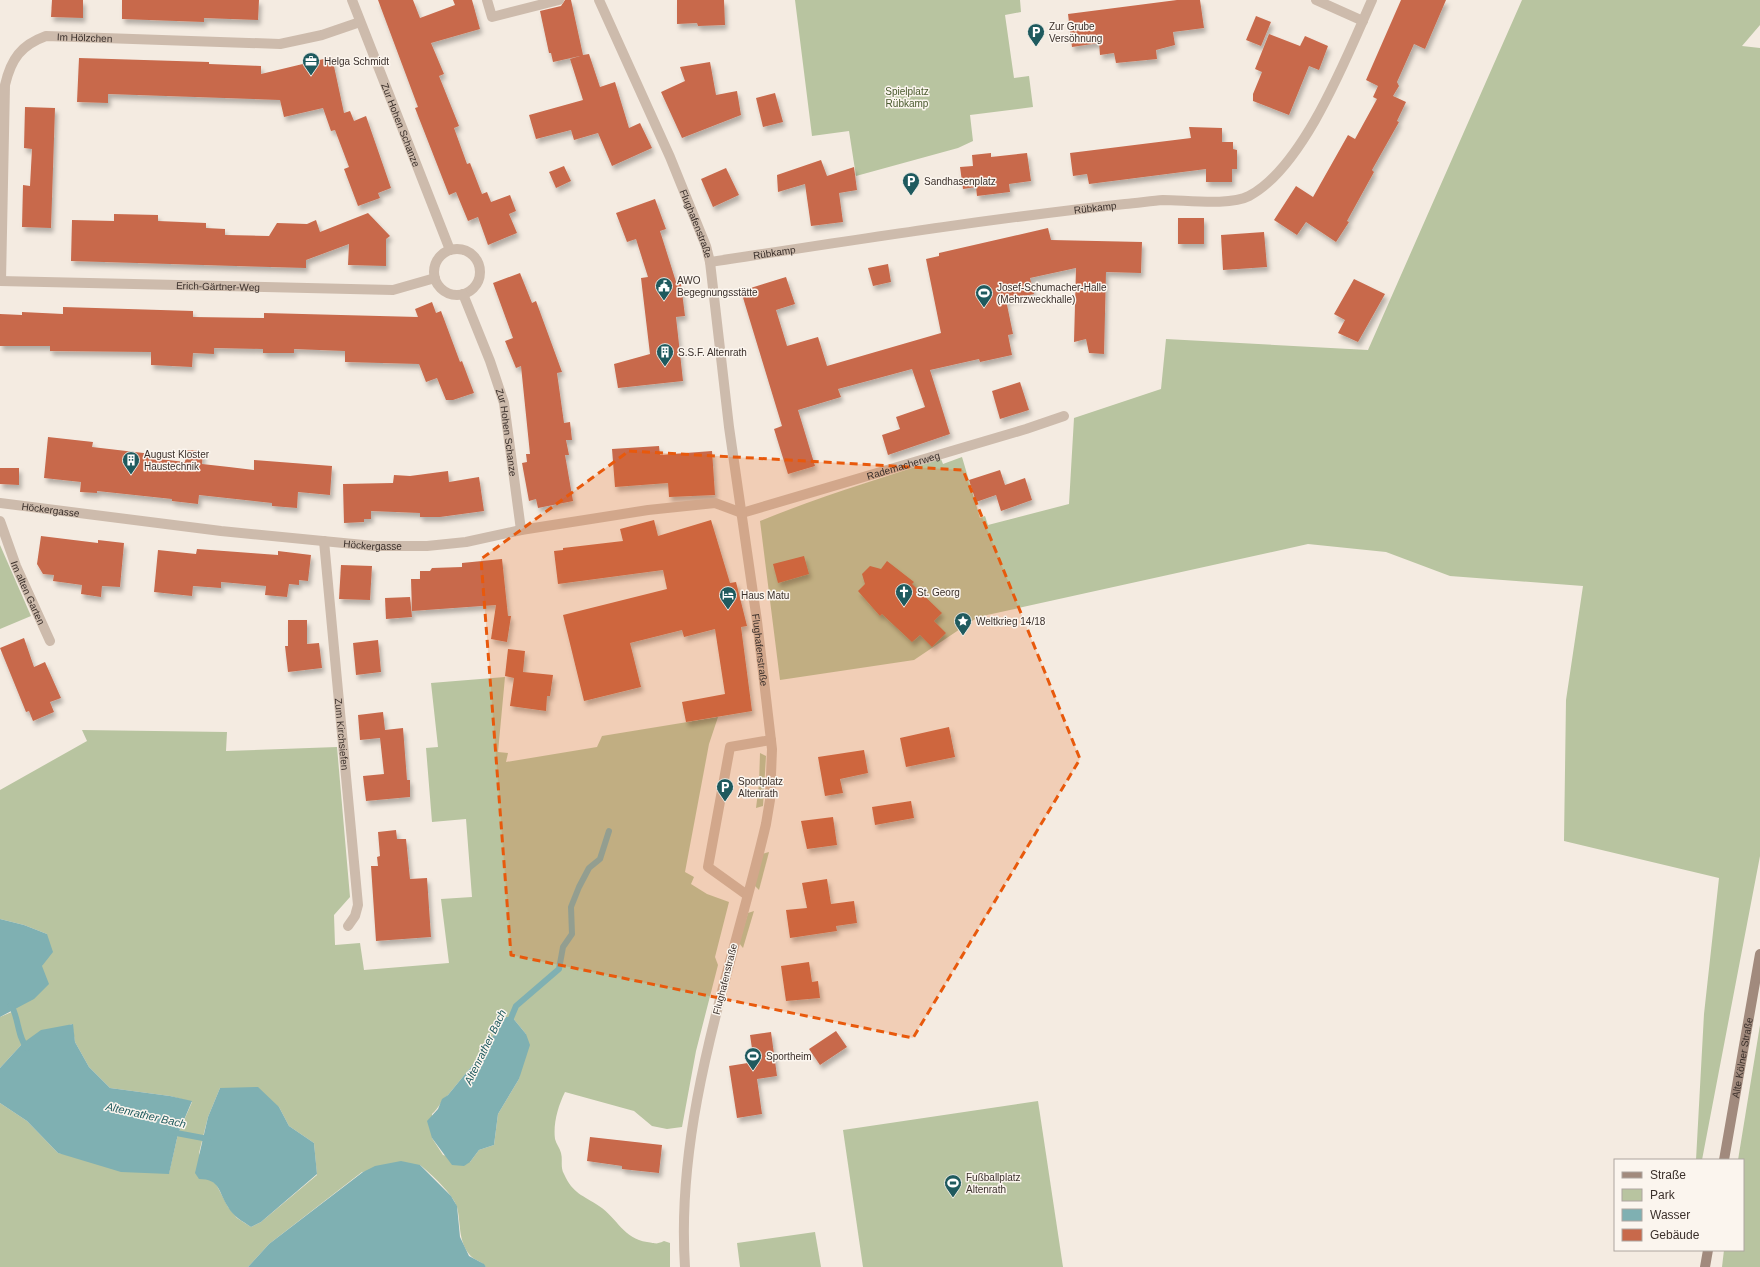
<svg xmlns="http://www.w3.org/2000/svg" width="1760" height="1267" viewBox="0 0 1760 1267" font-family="Arial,sans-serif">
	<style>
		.green { fill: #b8c4a0; fill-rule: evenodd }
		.water { fill: #7fb0b2 }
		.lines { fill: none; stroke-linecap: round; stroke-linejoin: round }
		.stream { stroke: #7fb0b2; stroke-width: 6 }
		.building { fill: #c8694b; filter: url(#shadow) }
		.service { stroke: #cdbbac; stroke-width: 10 }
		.minor { stroke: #cdbbac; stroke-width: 10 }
		.secondary { stroke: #a18a7d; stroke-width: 10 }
		.marked { fill: #e8590c; fill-opacity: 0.2; stroke: #e8590c; stroke-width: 3; stroke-dasharray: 8 5; stroke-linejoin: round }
		.labels { text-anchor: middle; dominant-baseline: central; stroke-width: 3; stroke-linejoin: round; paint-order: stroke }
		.poi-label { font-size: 10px; fill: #3b302b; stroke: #fbf5ee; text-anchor: start }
		.street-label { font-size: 10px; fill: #3b302b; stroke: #fbf5ee }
		.park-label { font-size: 10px; fill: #4a5a2e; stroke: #fbf5ee }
		.water-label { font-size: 11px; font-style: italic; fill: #1f5a5e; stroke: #fbf5ee }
	</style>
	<defs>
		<filter id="shadow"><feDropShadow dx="2.5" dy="4.5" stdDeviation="2" flood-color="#0004"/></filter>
	</defs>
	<rect width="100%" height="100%" fill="#f4ebe1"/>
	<g class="green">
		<path d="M795,0H1020L1021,12L1005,15L1014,78L1029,76L1033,107L970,115L973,141L958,148L856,176L849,131L812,136Z"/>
		<path d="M1522,0H1760V25L1742,46L1760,48V856L1702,1160H1696L1704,1014L1719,878L1564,841L1566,700L1583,586L1450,576L1386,552L1308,544L978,617L914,660L780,680L760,521C819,497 880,478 941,459L943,464L962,457L980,518L985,516L988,525L1069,504L1074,418L1161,389L1166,339L1368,350Z"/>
		<path d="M0,545L31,616L0,629Z"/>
		<path d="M505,677L498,752L508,753L506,762L597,747L602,736L718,717L709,744L685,872L694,877L691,884L707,894L729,902L715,957L718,965L696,1051L682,1127L667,1129L652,1126L634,1111L565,1092C558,1106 553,1124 555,1139C556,1144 560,1148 561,1153C563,1160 560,1167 564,1174C573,1194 583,1195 599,1206C617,1218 624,1239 647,1242C656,1243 655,1245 664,1241L670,1243V1267H486C482,1261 473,1260 469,1254C458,1240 461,1223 457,1207C453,1194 431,1174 420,1165L362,1172L269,1244L248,1267H0V1103L27,1121L58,1153L169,1173L178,1134L192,1102L170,1096L110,1088L89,1067L75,1042L72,1024L23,1043L0,1068V1017L14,1011L42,966L47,934L24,925L0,919V790L87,741L82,730L227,732L226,751L337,747L350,897L334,915L335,945L360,943L364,970L449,963L441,899L472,897L466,819L432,822L426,748L438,747L431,683ZM506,1017H512L526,1034L519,1079L498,1114L494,1145L479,1150L470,1162L443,1155L432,1138V1114C439,1108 441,1100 448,1095L475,1062ZM220,1088L279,1107L289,1126L314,1143L317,1175L261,1222L251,1227L237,1218L228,1207L216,1184L209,1179L199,1153L208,1117Z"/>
		<path d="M760,753L766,756L763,806L756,808L759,784Z"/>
		<path d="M769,852L759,890L754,885L762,854Z"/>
		<path d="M754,911L743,948L739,943L748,913Z"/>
		<path d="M1760,1025V1267H1722L1724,1250H1743V1160H1738Z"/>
		<path d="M1038,1101L1063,1267H863L843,1130Z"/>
		<path d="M815,1232L821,1267H740L737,1243Z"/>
	</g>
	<g class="water">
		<path d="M0,919L24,925L47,934L53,952L42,966L49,984L34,999L0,1017Z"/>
		<path d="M506,1017H512L526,1034L530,1045L519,1079L498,1114L494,1145L479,1150L470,1162L464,1166L452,1165L432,1138L427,1121L438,1109L442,1099L448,1095L475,1062Z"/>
		<path d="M73,1024L75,1042L89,1067L110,1088L170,1096L192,1101L178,1134L169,1174L121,1172L58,1153L27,1121L0,1103V1068L23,1043L41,1030Z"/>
		<path d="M258,1087L279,1107L289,1126L314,1143L317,1174L261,1222L251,1227C242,1221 233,1216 228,1207C218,1191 220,1179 199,1179L195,1173L208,1117L220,1088Z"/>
		<path d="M401,1161L420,1165L451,1196L457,1206L460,1237L469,1256L484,1264L486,1267H248L269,1244L363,1172L375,1166Z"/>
	</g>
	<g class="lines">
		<g class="stream">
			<path d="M11,1005C19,1018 17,1036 27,1048"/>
			<path d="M509,1023L516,1006L559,969L563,947L572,934L571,907L579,887L589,868L600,859L609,831"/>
			<path d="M171,1132L203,1138L210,1143"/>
		</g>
	</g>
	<g class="building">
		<path d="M52,0H83V18L51,17Z"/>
		<path d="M122,0H259L258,20L204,18V22L122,19Z"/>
		<path d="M378,0H413L420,18L455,5L453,0H472L480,29L431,43L444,74L439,76L459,126L454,128L467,164L470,163L482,194L487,192L491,202L510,195L516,211L509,214L517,233L488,245L478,217L468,221L456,192L449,195L415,108L418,107Z"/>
		<path d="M565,0H571L583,55L589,54L600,87L615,82L629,128L640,123L652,148L612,166L598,133L574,140L571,130L536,139L529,115L583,100L570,59L580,56L553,62L551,53H549L540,11L561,6Z"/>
		<path d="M677,0H724L725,25L698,26L697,23L677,24Z"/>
		<path d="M1177,0H1200L1204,28L1173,32L1175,45L1156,50L1157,59L1116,63L1114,53L1100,55L1099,43L1072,47L1068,14Z"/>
		<path d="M1401,0H1446L1425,49L1414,44L1397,82L1399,86L1393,96L1406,102L1397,121L1399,122L1372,170L1374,172L1347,221L1349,222L1336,242L1306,222L1297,235L1274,220L1296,186L1313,197L1348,135L1355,139L1377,99L1373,97L1378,86L1366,80Z"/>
		<path d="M1256,16L1271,22L1261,46L1246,40Z"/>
		<path d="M1269,34L1300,46L1305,36L1328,46L1319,70L1309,66L1289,115L1253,101V94L1262,72L1255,69Z"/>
		<path d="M332,57L344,113L350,111L354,121L366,116L391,188L378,193L380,198L358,206L344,169L349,167L335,130L331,131L323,108L284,117L280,100L108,94V103L77,102L79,58L209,62V64L261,66V74Z"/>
		<path d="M710,62L716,95L737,91L741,115L682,138L661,92L685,81L680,67Z"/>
		<path d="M775,93L783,122L763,127L756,98Z"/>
		<path d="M25,107L55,108L51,228L22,227L23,185L30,186L32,149L24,148Z"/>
		<path d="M1189,127L1222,128V142H1233V149L1237,150V169H1232V182H1206V169L1089,184L1087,174L1073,176L1070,153L1191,138Z"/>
		<path d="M991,153V157L1027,153L1031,181L1009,184L1010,192L977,196L976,187L963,189L960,167L973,166L972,155Z"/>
		<path d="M821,160L827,176L854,167L857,190L839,193L843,222L811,226L805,184L778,192L777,175Z"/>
		<path d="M564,166L571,181L556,188L549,172Z"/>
		<path d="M726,168L739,195L713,207L701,179Z"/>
		<path d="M655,199L666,229L660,231L677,285L681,284L685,316L676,317L683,381L618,388L614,364L650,354L641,278L648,277L636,239L627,242L616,213Z"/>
		<path d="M368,213L390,236L386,239V266L348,265L349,244L306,260V268L71,261L72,220L114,221V214L158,215V221L206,223V228L225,229V235L269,236L277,223L307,224L316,220L320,232Z"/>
		<rect x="1178" y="218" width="26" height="26"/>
		<path d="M1048,228L1051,240L1142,242L1141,273L1106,272L1104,354L1089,353L1086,339L1074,342L1076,268L1030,278L1034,294L1006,300L1013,334L1008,335L1012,355L980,362L979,359L930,370L950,434L888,455L882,435L900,429L896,417L925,407L912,369L838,389L841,397L798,410L815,466L788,474L774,429L782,426L741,291L786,277L795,304L776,310L787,346L818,337L827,366L941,333L926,259L939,256V253Z"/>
		<path d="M1264,232L1267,267L1223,270L1221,235Z"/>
		<path d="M888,264L891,282L873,286L868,268Z"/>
		<path d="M520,273L532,303L536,301L562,372L557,373L564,423L570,422L572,440H566L569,455H565L573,501L538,508L536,499L529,501L522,463L527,462L526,454H530L521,366L516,368L505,341L513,338L493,283Z"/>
		<path d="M1354,279L1385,294L1358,342L1338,333L1345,320L1334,314Z"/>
		<path d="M432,302L436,313L441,311L460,362L462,361L474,393L453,400H446L437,378L426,382L419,364L345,362V351L294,349V353H263V349L214,348V354L193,353L192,367L151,365V352L50,351V346H0V314L22,315V312L63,314V307L193,311V317L264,318V313L418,317L415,309Z"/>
		<path d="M1020,382L1029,410L1000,419L992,391Z"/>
		<path d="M48,437L93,442L92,447L152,454L151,458L185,462L187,450L203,451L202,464L229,467L254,470V460L332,466L330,495L298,492L297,508L272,506V503L199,495L198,504L172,501V499L97,491V493L80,492L81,482L44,478Z"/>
		<path d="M659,446L660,455L712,451L715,495L669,497L668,483L615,487L612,449Z"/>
		<path d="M0,468H19V485L0,484Z"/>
		<path d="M1000,470L1005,485L1025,478L1032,500L1001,511L996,495L976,502L969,480Z"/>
		<path d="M448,471L449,482L479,477L484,511L440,517H420V513L371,511V519H364V522L344,523L343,484L393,483L394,475L410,476Z"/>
		<path d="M654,520L658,536L711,520L730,583L736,582L747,626L741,627L752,711L686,722L682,702L725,694L715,629L684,637L682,630L630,643L641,687L584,701L563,615L667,589L663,570L558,584L554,551L563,550V548L623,541L620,529Z"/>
		<path d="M41,536L98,543V540L124,543L120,587L102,586L101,597L81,594L82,585L53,581L54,575L43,574L37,564Z"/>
		<path d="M197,549L278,555V551L311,555L308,581L299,580V585L289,584L287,597L265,595L266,586L221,582V588L193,586L192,596L154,592L158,550L196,554Z"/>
		<path d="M804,556L809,574L778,583L773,564Z"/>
		<path d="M502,559L508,616H511L507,642L491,639L496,605L412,611L411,579H420V571H430L432,568L462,567V563Z"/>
		<path d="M887,561L914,582L912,584L942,613L934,621L946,633L932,647L920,635L912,642L882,614L880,616L858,591L865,584L862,574L870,566L881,569Z"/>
		<path d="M341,565L372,566L370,600L339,599Z"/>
		<path d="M410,597L412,617L386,619L385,598Z"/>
		<path d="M288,620H307V644L319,643L322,668L288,672L285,646H288Z"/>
		<path d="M24,638L34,667L45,662L61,698L50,702L54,712L33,721L29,711L26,712L0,648Z"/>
		<path d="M378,640L381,672L356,675L353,643Z"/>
		<path d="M508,649L525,651L523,672L553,675L550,696H547L546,711L510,706L514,678L505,676Z"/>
		<path d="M383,712L385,730L403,728L407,780H410V797L366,801L363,776L384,774L380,738L360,740L358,715Z"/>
		<path d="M949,727L955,757L906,767L900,738Z"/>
		<path d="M864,750L868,773L840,779L843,793L825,796L818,757Z"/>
		<path d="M911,801L914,818L875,825L872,807Z"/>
		<path d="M833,817L837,845L807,849L801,821Z"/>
		<path d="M396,830L397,839H406L410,879L427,878L431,937L376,941L371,866H378L377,857L380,856L378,832Z"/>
		<path d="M827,879L831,904L854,901L857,923L836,926L837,931L790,938L786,910L807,908L802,883Z"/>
		<path d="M809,962L812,982L818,981L820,998L786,1001L781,966Z"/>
		<path d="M836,1031L847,1047L820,1065L809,1049Z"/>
		<path d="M771,1032L777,1076L757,1079L762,1114L737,1118L729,1066L754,1062L750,1035Z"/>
		<path d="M590,1137L662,1145L659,1173L622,1169V1166L587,1161Z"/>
	</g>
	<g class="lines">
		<g class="service">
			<path d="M487,0L492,17L559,0"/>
			<path id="s1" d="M742,513L1026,429L1064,416"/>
			<path d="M747,895L708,867L730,747L771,740"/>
		</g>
		<g class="minor">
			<path id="s2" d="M352,0L450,250"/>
			<path id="s3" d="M599,0L670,157L706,246L710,262L729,427L757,621L772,749L770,800L766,824C732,970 675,1115 685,1267"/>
			<path d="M1316,0L1363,21"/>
			<circle cx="457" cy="272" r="23"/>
			<path id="s4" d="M710,262C848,241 986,219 1125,204C1137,203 1151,201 1163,200C1186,200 1230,206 1249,196C1304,167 1347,56 1372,0"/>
			<path id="s5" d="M0,281L393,290L435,278"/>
			<path id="s6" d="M1,281L5,85C11,59 21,45 46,36L280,44L322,35L360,22"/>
			<path id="s7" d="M463,294L490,361L504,403L521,530"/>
			<path id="s8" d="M0,503L221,531L374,546H427L466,542L521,530L648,510L715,503L742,513"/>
			<path id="s9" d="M0,521L16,566L50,641"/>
			<path id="s10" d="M324,541L358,905L355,916L348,926"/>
		</g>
		<g class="secondary">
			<path id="s11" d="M1724,1160L1760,954"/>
			<path d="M1705,1267L1708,1250"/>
		</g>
	</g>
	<path class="marked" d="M629,451L963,470L1080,759L913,1038L511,955L481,559Z"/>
	<defs>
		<g id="parking-pin" transform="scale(0.9)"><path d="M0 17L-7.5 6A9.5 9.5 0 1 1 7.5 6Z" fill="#1f5a5e" stroke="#fbf5ee"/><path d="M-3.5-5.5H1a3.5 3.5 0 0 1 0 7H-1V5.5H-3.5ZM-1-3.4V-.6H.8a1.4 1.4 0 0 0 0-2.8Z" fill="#fff"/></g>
		<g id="office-pin" transform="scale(0.9)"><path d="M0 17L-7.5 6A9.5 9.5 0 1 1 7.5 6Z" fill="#1f5a5e" stroke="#fbf5ee"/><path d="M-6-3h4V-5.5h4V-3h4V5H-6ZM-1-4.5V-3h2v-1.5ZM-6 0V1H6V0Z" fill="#fff"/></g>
		<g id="civic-pin" transform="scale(0.9)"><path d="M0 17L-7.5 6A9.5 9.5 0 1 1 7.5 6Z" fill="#1f5a5e" stroke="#fbf5ee"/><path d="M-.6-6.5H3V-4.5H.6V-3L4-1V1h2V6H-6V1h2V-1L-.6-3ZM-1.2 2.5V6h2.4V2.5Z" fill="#fff"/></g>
		<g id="stadium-pin" transform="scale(0.9)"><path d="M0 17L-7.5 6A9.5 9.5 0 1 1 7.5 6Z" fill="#1f5a5e" stroke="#fbf5ee"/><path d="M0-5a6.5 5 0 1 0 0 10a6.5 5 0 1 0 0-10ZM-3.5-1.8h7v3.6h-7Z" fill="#fff"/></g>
		<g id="building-pin" transform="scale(0.9)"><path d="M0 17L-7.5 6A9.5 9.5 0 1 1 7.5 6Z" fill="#1f5a5e" stroke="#fbf5ee"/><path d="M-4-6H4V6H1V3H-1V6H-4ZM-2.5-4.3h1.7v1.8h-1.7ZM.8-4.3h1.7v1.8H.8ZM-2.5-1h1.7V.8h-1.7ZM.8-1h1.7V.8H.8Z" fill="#fff"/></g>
		<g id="church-pin" transform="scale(0.9)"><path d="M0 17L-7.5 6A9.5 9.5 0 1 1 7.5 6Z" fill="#1f5a5e" stroke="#fbf5ee"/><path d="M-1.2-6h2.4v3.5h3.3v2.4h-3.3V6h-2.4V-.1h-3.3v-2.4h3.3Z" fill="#fff"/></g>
		<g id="hotel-pin" transform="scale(0.9)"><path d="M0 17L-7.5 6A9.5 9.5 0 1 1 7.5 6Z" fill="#1f5a5e" stroke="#fbf5ee"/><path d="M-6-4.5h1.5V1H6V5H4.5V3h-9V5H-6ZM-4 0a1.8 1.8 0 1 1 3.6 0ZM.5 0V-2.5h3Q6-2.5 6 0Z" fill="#fff"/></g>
		<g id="sight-pin" transform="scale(0.9)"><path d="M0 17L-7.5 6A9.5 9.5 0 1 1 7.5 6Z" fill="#1f5a5e" stroke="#fbf5ee"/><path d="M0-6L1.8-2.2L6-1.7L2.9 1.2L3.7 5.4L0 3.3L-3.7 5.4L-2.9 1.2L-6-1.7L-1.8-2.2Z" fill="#fff"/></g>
	</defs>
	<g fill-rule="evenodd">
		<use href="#parking-pin" x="1036" y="32"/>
		<use href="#office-pin" x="311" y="61"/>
		<use href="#parking-pin" x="911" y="181"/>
		<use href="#civic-pin" x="664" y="286"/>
		<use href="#stadium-pin" x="984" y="293"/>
		<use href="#building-pin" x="665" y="352"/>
		<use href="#building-pin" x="131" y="460"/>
		<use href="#church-pin" x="904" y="592"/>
		<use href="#hotel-pin" x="728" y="595"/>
		<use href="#sight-pin" x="963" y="621"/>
		<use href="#parking-pin" x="725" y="787"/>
		<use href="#stadium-pin" x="753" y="1056"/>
		<use href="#stadium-pin" x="953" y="1183"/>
	</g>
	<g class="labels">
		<g class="poi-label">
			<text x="1049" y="26">Zur Grube<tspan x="1049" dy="12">Versöhnung</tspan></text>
			<text x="324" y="61">Helga Schmidt</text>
			<text x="924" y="181">Sandhasenplatz</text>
			<text x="677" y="280">AWO<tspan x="677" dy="12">Begegnungsstätte</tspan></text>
			<text x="997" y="287">Josef-Schumacher-Halle<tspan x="997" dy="12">(Mehrzweckhalle)</tspan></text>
			<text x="678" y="352">S.S.F. Altenrath</text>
			<text x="144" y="454">August Kloster<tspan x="144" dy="12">Haustechnik</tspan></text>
			<text x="917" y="592">St. Georg</text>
			<text x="741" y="595">Haus Matu</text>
			<text x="976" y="621">Weltkrieg 14/18</text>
			<text x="738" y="781">Sportplatz<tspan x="738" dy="12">Altenrath</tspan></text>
			<text x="766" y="1056">Sportheim</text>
			<text x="966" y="1177">Fußballplatz<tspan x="966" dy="12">Altenrath</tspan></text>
		</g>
		<g class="street-label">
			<text stroke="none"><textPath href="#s6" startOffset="302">Im Hölzchen</textPath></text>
			<text stroke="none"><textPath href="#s2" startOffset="134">Zur Hohen Schanze</textPath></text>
			<text stroke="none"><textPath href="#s4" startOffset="389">Rübkamp</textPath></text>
			<text stroke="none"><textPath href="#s3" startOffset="244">Flughafenstraße</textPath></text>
			<text stroke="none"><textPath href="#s4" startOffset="65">Rübkamp</textPath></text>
			<text stroke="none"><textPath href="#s5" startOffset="218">Erich-Gärtner-Weg</textPath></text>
			<text stroke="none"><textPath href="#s7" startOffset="146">Zur Hohen Schanze</textPath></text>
			<text stroke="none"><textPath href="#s1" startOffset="168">Rademacherweg</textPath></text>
			<text stroke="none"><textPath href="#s8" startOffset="51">Höckergasse</textPath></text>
			<text stroke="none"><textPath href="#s8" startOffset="375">Höckergasse</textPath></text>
			<text stroke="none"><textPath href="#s9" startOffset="77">Im alten Garten</textPath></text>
			<text stroke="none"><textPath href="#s3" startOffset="676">Flughafenstraße</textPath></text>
			<text stroke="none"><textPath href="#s10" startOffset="194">Zum Kirchsiefen</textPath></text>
			<text transform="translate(725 979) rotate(-76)">Flughafenstraße</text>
			<text stroke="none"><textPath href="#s11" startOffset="104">Alte Kölner Straße</textPath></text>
		</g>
		<g class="park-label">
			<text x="907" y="91">Spielplatz<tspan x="907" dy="12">Rübkamp</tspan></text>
		</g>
		<g class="water-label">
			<text transform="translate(485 1047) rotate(-64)">Altenrather Bach</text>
			<text transform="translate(146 1115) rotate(13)">Altenrather Bach</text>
		</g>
	</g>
	<rect x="1614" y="1159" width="130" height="92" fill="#fbf5ee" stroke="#aea6a0"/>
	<rect x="1622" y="1172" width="20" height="6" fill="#a18a7d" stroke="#aea6a0"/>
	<text x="1650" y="1179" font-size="12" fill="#3b302b">Straße</text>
	<rect x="1622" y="1189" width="20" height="12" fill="#b8c4a0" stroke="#aea6a0"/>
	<text x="1650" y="1199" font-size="12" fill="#3b302b">Park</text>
	<rect x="1622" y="1209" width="20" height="12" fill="#7fb0b2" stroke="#aea6a0"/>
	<text x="1650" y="1219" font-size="12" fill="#3b302b">Wasser</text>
	<rect x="1622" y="1229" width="20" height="12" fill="#c8694b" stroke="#aea6a0"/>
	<text x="1650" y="1239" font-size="12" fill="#3b302b">Gebäude</text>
</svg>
